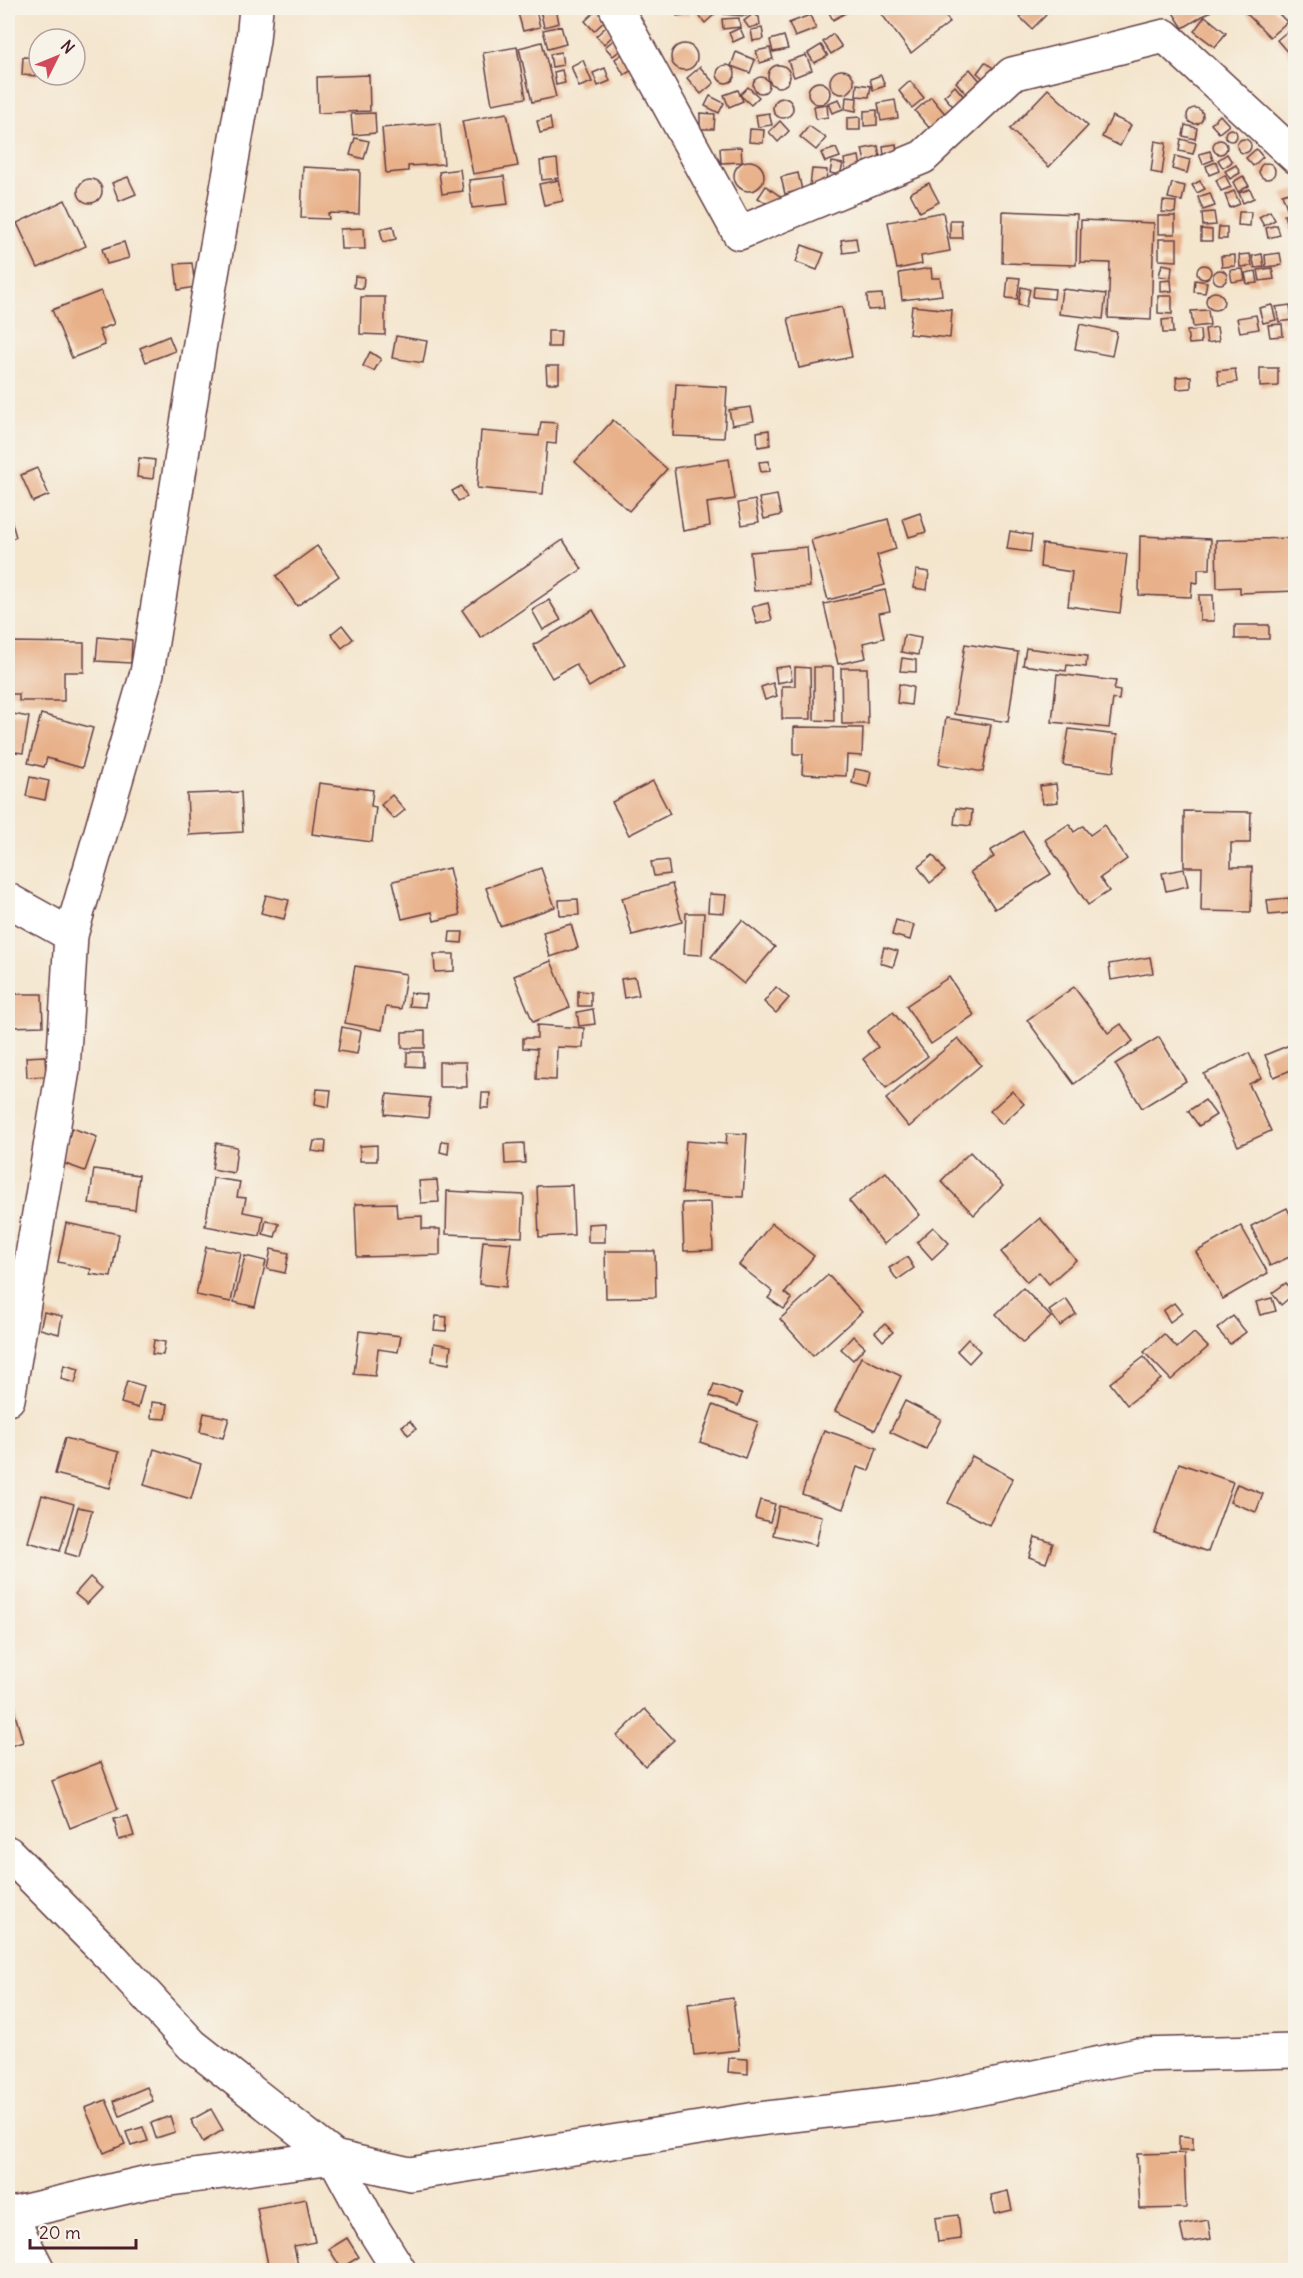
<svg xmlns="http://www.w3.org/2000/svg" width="1303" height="2278" viewBox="0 0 1303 2278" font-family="Delius,sans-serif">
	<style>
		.building { fill: #e8b18a }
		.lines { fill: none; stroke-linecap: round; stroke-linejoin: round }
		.street-casing { stroke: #643d43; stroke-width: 36 }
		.secondary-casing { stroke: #643d43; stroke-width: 36 }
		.street { stroke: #fff; stroke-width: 33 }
		.secondary { stroke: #fff; stroke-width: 33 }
	</style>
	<rect width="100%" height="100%" fill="#f7f3e8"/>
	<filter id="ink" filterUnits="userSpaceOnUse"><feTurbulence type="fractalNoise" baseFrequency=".0167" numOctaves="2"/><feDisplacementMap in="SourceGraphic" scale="12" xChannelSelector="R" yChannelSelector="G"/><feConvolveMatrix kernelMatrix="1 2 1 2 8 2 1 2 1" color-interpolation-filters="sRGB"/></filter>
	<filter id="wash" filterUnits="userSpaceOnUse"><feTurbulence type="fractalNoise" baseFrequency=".008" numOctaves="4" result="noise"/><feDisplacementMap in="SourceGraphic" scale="24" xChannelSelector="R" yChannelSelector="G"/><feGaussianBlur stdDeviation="1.35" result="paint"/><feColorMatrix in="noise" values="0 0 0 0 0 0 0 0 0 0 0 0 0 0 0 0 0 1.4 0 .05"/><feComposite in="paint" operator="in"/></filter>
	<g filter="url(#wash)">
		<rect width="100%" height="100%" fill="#f4e5cd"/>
		<g id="blocks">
			<g class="building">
				<path d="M550,8H556L559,23L544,27L540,10Z"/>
				<path d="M676,8H689L690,14L677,16Z"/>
				<path d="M697,8H709L715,14L705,23L694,10Z"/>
				<path d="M725,8H747L746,16L724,14Z"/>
				<path d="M828,8H854L833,20L827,9Z"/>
				<path d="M886,8H939L950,22L911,53L880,12Z"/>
				<path d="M1031,8H1040L1046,15L1032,29L1020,17Z"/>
				<path d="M1170,8H1216L1183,28Z"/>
				<path d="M1241,8H1273L1287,22L1270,37Z"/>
				<path d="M536,10L540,27L523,31L518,13Z"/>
				<path d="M597,10L606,20L594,31L585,21Z"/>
				<path d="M753,14L759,17L760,25L749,28L744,21Z"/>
				<path d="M810,15L816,29L795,37L789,23Z"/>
				<path d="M1205,16L1226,33L1215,47L1194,31Z"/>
				<path d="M739,18L740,27L723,29L722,19Z"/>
				<path d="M1296,24V62L1277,40Z"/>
				<path d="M561,26L566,44L548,49L543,30Z"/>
				<path d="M607,26L615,34L604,44L596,36Z"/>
				<path d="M740,28L744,37L733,42L729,33Z"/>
				<path d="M762,28L764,39L753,41L751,30Z"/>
				<path d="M833,34L842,47L831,54L823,42Z"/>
				<path d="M784,36L788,49L773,52L770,40Z"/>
				<path d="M616,38L623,48L613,56L605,47Z"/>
				<path d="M542,42L556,97L532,102L519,48Z"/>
				<circle cx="684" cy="57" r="13"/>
				<path d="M821,45L828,56L814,63L808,53Z"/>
				<path d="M517,47L526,98L492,104L483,53Z"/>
				<path d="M770,48L773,59L760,63L756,51Z"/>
				<path d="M627,51L637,67L624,75L615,59Z"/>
				<path d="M561,52L563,65L552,67L550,54Z"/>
				<path d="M736,52L755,60L750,73L731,66Z"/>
				<path d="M806,55L812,70L794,77L788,61Z"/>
				<path d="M23,57L39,58L37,76L22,75Z"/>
				<path d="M583,60L592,82L579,87L571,66Z"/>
				<path d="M985,62L1000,73L991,85L977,73Z"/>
				<circle cx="779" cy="76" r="11"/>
				<circle cx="726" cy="74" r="9"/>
				<path d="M700,67L714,83L701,94L687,78Z"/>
				<path d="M605,68L610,81L598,86L593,73Z"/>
				<path d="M970,69L987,89L972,101L956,82Z"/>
				<circle cx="842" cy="82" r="12"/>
				<path d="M562,70L565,83L556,85L554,72Z"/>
				<path d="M369,75L370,111L318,113L317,77Z"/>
				<path d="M881,75L885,86L873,90L870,79Z"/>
				<circle cx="761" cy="85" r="8"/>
				<path d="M910,81L924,98L912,108L899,91Z"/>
				<circle cx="819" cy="93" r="11"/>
				<path d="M857,84L871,86L869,97L856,96Z"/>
				<path d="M955,86L969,103L958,112L944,96Z"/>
				<path d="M748,87L759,97L751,105L740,95Z"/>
				<path d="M1048,89L1088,126L1049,167L1010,129Z"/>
				<path d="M738,90L743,101L729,107L724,95Z"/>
				<path d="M710,96L724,103L719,113L705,106Z"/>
				<path d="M846,97L857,98L856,111L845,109Z"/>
				<path d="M931,97L947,116L931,130L915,111Z"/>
				<circle cx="783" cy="108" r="10"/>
				<path d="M839,99L843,109L832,113L828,103Z"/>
				<path d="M895,100L898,118L881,121L878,103Z"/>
				<path d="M827,104L828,117L816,119L814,106Z"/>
				<circle cx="1195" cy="116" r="8"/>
				<path d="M877,110V125L864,126V111Z"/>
				<path d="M375,113L376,133L353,135L351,114Z"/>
				<path d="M507,113L518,166L473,174L462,121Z"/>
				<path d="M700,113L715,114L714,129H700Z"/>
				<path d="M769,113L772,125L758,127L756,115Z"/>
				<path d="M1220,115L1229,125L1219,133L1211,124Z"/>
				<path d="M1112,116L1131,125L1120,146L1102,137Z"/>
				<path d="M860,117V130H847V118Z"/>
				<path d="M550,118L552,130L540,133L537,121Z"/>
				<path d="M780,121L789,131L778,142L769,132Z"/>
				<path d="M440,123L444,164L408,166V171L386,173L382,128Z"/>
				<path d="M1185,125L1197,128L1195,139L1183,136Z"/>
				<path d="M809,126L826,138L816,150L800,137Z"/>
				<circle cx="1231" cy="135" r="6"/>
				<path d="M750,129L764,130L763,143L749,142Z"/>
				<path d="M355,138L369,141L364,159L350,155Z"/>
				<path d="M1181,139L1196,143L1193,154L1179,151Z"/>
				<circle cx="1244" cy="146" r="7"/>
				<circle cx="1220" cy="147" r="7"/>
				<path d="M1155,141L1166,143L1162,174L1151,172Z"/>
				<path d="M896,144L897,156L884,157L883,146Z"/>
				<path d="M878,146L881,163L866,166L862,149Z"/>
				<path d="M741,147L742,162L721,163L720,148Z"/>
				<path d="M836,148L840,157L825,162L821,153Z"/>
				<path d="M1256,149L1263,157L1253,166L1246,158Z"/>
				<path d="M1210,151L1213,160L1203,164L1199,154Z"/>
				<path d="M1227,154L1232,162L1223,168L1218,160Z"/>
				<path d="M859,156L861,168L846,171L844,159Z"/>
				<path d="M1175,156L1190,160L1187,173L1172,169Z"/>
				<path d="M557,159L559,178L542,180L540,161Z"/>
				<circle cx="749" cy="176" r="15"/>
				<path d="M832,162L843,164L840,175L830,173Z"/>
				<path d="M1216,162L1219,171L1209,175L1206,166Z"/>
				<circle cx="1267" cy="171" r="8"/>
				<path d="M1236,165L1240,173L1230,179L1225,171Z"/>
				<path d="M303,167L360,170L359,214L328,213L329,219L301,218Z"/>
				<path d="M460,169L463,191L442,194L439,172Z"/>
				<path d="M812,169L827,170L826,187L810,186Z"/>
				<path d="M798,173L802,190L785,194L781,177Z"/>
				<path d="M1225,175L1231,187L1221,191L1216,180Z"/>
				<path d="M504,176L508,204L472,208L469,180Z"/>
				<path d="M1243,176L1249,186L1238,192L1233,182Z"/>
				<path d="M128,177L136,194L119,201L112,183Z"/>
				<circle cx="90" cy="191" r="12"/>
				<path d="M559,180L563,201L544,205L539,184Z"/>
				<path d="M1200,181L1205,189L1197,193L1192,185Z"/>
				<path d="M929,183L939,202L920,212L910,193Z"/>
				<path d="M1172,183L1185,186L1182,201L1168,198Z"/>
				<path d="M766,186L781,197L774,208L758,198Z"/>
				<path d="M1250,189L1254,198L1243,203L1239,193Z"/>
				<path d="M1296,190V205L1287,208L1282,194Z"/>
				<path d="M1234,191L1240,204L1230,208L1225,195Z"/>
				<path d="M1210,193L1215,206L1203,210L1198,197Z"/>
				<path d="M65,200L86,246L38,268L17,223Z"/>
				<path d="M1163,201L1176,202L1175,213L1162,212Z"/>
				<path d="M1003,211L1077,214L1076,265L1002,263Z"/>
				<path d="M1270,211L1275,220L1264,226L1259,217Z"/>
				<path d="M943,212L950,251L921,256L922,264L897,269L888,222Z"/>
				<path d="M1214,212L1216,225L1203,226L1202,213Z"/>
				<path d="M1239,212H1251L1250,226L1238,225Z"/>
				<path d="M1296,212V235L1291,236L1284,215Z"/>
				<rect x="1158" y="216" width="17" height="18"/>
				<path d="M950,220H961L962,238H950Z"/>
				<path d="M1081,220L1154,223L1151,320L1108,318L1110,263L1080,262Z"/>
				<path d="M1277,225L1280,235L1268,238L1266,228Z"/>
				<path d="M393,226L396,239L383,242L380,229Z"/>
				<path d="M1219,227H1227V239H1218Z"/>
				<path d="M364,228L365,249H341L340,229Z"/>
				<path d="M1201,229L1212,230V241H1201Z"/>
				<path d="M856,238L858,251L843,253L841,240Z"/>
				<path d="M1159,239H1177V261L1159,260Z"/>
				<path d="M124,242L129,258L107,264L102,249Z"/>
				<path d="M802,245L824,253L817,270L796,262Z"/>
				<path d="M1280,253L1282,265L1266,267L1265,255Z"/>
				<path d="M1250,254L1252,266L1240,267L1239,255Z"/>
				<path d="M1262,254L1264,267L1255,268L1252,256Z"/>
				<path d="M1235,255V266L1222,267L1221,256Z"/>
				<path d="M192,263L195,287L178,290L175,264Z"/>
				<path d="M1162,264L1172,266L1171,278L1159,276Z"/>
				<circle cx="1204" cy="272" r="7"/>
				<path d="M931,268L932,278H940L942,295L902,300L899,273Z"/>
				<path d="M1272,268L1274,279L1260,281L1258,270Z"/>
				<path d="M1243,269L1245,280L1232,282L1230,270Z"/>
				<circle cx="1220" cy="277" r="7"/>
				<path d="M1256,271L1258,283L1247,284L1245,273Z"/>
				<path d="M355,276L364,277L363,289L354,287Z"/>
				<path d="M1008,277L1020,278L1017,299L1006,298Z"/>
				<path d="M1171,280L1172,291L1160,292V281Z"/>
				<path d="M1195,280L1207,282L1205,293L1194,292Z"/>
				<path d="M1021,287L1030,289L1026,307L1018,305Z"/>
				<path d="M1034,287L1055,289L1054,299L1033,297Z"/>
				<path d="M1062,289L1106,294L1103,319L1059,314Z"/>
				<path d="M101,291L114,324L99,330L105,345L72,358L52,310Z"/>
				<circle cx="1215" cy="301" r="9"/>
				<path d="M882,294L884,309L868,310L867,295Z"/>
				<path d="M1158,296H1172V314L1158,313Z"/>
				<path d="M361,297H385V335L360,334Z"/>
				<path d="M1272,305L1276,320L1263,323L1259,308Z"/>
				<path d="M1290,305L1292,320L1279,322L1276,307Z"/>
				<path d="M912,306L952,310L950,338L909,334Z"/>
				<path d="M842,307L852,357L799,368L788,318Z"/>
				<path d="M1208,310L1210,325L1193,327L1191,311Z"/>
				<path d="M1256,315L1259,329L1240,332L1237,318Z"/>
				<path d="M1172,319L1173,333H1163L1162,320Z"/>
				<path d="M1080,324L1117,332L1112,356L1075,349Z"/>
				<path d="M1282,324L1283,336L1270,337L1268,325Z"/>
				<path d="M1217,327L1219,341L1207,343L1205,329Z"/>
				<path d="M1200,330L1201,343L1189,344L1187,331Z"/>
				<path d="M548,331H561L560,347H548Z"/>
				<path d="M169,336L175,351L146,362L140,348Z"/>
				<path d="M396,336L427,341L423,363L392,358Z"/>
				<path d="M370,352L381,359L374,371L363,366Z"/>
				<path d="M546,366H559V383H547Z"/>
				<path d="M1260,368H1278V386L1260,387Z"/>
				<path d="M1235,369L1237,382L1219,385L1217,371Z"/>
				<path d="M1191,376V388L1177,389L1176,377Z"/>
				<path d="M676,384L727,387L724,438L673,436Z"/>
				<path d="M751,407L754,421L732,425L729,410Z"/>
				<path d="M613,420L667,469L629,511L575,462Z"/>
				<path d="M541,422L557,423L556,444L547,443L543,494L477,488L481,431L539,436Z"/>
				<path d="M769,430L770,445L758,447L757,432Z"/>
				<path d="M139,458L155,460L153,479L137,477Z"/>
				<path d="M729,459L735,499L707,503L710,526L683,531L674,468Z"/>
				<path d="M769,461L770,471L761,472L759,462Z"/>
				<path d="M37,468L49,495L33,502L21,475Z"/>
				<path d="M461,486L467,497L458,501L452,491Z"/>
				<path d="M777,495L781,515L764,519L759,498Z"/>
				<path d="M755,500L759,522L742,525L738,503Z"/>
				<path d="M8,509L16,537L8,540Z"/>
				<path d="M920,513L926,532L909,537L903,519Z"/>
				<path d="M888,519L896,549L877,555L885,585L828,600L811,540Z"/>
				<path d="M1010,531L1032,535L1030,552L1007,549Z"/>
				<path d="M1140,536L1211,539L1210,569H1198V583L1192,582L1191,597L1139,595Z"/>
				<path d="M1296,538V591L1240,593V587L1217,588L1216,540Z"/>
				<path d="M563,540L582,569L481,638L462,610Z"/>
				<path d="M1042,544L1127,554L1120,613L1068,606L1072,572L1040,567Z"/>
				<path d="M317,546L339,576L297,606L276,576Z"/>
				<path d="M807,547L810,587L754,591L750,552Z"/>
				<path d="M916,570L929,572L927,590L914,588Z"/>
				<path d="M885,590L890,611L879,613L884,638L863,643L866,658L838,664L824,604Z"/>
				<path d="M1199,595H1213L1214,621H1200Z"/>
				<path d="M549,600L561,620L543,630L532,610Z"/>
				<path d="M768,603L772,620L757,624L752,607Z"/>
				<path d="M593,610L625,665L589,687L576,664L552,678L533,645Z"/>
				<path d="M342,625L353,639L342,648L331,634Z"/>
				<rect x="1235" y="625" width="34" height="14"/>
				<path d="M904,635L921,638L918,655L901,652Z"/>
				<path d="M98,637L132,640L131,663L96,661Z"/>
				<path d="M8,642L84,643V672H64V701H19V694H8Z"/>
				<path d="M965,644L1018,652L1008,722L954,714Z"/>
				<path d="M1026,648L1087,656L1086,667L1067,665L1066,671L1023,665Z"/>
				<path d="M902,658L916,660V672L900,671Z"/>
				<path d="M790,666L792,680L777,683L775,668Z"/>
				<path d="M795,667L810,668L811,719H782V686H795Z"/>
				<path d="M814,667H833L834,721L814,720Z"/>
				<path d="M841,668H867L868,724H842Z"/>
				<path d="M1057,674L1116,681L1114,690L1120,691L1119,700L1113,699L1109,728L1052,722Z"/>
				<path d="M773,683L777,696L765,700L761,687Z"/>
				<path d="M899,684L913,687L911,705L897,703Z"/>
				<path d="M8,713L29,717L23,753L8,751Z"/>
				<path d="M41,714L93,728L82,768L47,758L44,767L28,763Z"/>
				<path d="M946,718L991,725L983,772L939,764Z"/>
				<path d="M794,727L863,728L862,756L847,755L846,776L802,774L803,754H794Z"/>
				<path d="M1069,729L1117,735L1113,772L1063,765Z"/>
				<path d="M855,769L871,772L868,787L852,783Z"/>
				<path d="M30,777L49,781L45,800L26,796Z"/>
				<path d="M653,781L670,814L629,835L612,802Z"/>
				<path d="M319,783L373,790L371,806L376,807L372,842L312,834Z"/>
				<path d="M1056,784L1058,802L1043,804L1040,786Z"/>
				<path d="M241,792L243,832L189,835L187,794Z"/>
				<path d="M392,795L405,810L394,819L381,805Z"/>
				<path d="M956,808L972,810L971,826L954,824Z"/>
				<path d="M1184,811L1251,812L1250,843H1231V867H1252L1251,912L1201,911L1202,867H1184Z"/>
				<path d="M1069,824L1074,832L1083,826L1090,835L1104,825L1127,859L1100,878L1109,891L1088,905L1045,840Z"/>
				<path d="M1023,831L1051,874L995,909L970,872L994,857L990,851Z"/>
				<path d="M933,855L945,871L930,883L918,867Z"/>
				<path d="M668,860L670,874L654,876L651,862Z"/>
				<path d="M449,868L460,915L434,921L432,912L402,919L393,881Z"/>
				<path d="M541,868L555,907L500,926L486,888Z"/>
				<path d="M1184,869L1188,886L1166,891L1162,873Z"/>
				<path d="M672,884L682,922L632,935L622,898Z"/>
				<path d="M709,894L726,895L724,913L708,912Z"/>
				<path d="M266,895L289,900L284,919L261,913Z"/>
				<path d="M1289,898L1290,913L1269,915L1267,900Z"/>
				<path d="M578,899L579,915L560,916L559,900Z"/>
				<path d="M686,913H704L702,955L684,954Z"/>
				<path d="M742,920L775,947L744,984L711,957Z"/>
				<path d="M896,920L914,925L910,940L892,935Z"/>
				<path d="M571,924L578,948L550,957L543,932Z"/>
				<path d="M450,932H463L462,943L449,942Z"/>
				<path d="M884,947L898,951L893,967L880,963Z"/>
				<path d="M434,954H454V971L435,972Z"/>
				<path d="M1150,957L1153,973L1111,980L1109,964Z"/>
				<path d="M551,961L570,1007L533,1022L514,976Z"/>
				<path d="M355,966L406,974L401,1009L386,1007L382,1030L345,1023Z"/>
				<path d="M635,977L639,995L624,998L621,979Z"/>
				<path d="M949,977L974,1015L931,1044L906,1006Z"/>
				<path d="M776,987L789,998L776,1013L764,1002Z"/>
				<path d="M1074,987L1108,1033L1121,1024L1133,1041L1074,1084L1027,1020Z"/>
				<path d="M578,991L591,992V1006H578Z"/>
				<path d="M410,993L426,994L425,1007L409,1006Z"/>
				<path d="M8,994H42L43,1026L10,1027V1041H8Z"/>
				<path d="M593,1009L595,1024L579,1026L577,1012Z"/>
				<path d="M893,1012L928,1056L886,1088L863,1059L878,1047L867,1032Z"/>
				<path d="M537,1025L584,1028L583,1048L557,1047L556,1080L536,1079L537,1049L523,1048V1038H537Z"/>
				<path d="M342,1027L361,1031L357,1054L338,1051Z"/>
				<path d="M425,1031V1048H402V1032Z"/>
				<path d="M1159,1037L1186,1081L1142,1108L1115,1064Z"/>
				<path d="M958,1038L981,1065L909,1127L886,1099Z"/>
				<path d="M1292,1044L1296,1053V1068L1274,1077L1265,1055Z"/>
				<path d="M407,1052H423V1067L407,1066Z"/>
				<path d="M1249,1053L1261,1078L1249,1084L1271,1131L1238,1146L1204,1074Z"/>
				<path d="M45,1056L46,1076L27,1077L26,1057Z"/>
				<path d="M439,1062H466L467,1087H439Z"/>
				<path d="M317,1089L331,1090L329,1107L315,1104Z"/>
				<path d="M1012,1091L1024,1104L1002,1124L990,1111Z"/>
				<path d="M482,1093H490L489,1108H481Z"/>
				<path d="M387,1094L430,1098L428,1118L385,1114Z"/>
				<path d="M1205,1100L1216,1115L1199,1126L1188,1111Z"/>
				<path d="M72,1128L97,1137L85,1171L60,1162Z"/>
				<path d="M727,1133L747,1134L743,1197L682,1193L686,1141L726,1144Z"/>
				<path d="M314,1141H326L325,1153L312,1151Z"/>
				<path d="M442,1141L449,1142L448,1154L440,1152Z"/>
				<path d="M216,1143L237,1147L234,1173L212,1169Z"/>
				<path d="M524,1143L525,1163L505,1164L504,1144Z"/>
				<path d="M377,1145V1161H360V1146Z"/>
				<path d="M970,1152L1003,1186L974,1215L941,1181Z"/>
				<path d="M94,1169L139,1175L135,1210L89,1204Z"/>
				<path d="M886,1172L920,1215L884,1244L849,1201Z"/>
				<path d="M213,1178L240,1182L237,1197L246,1198L243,1212L263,1216L260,1236L205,1226Z"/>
				<path d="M437,1180L439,1202L421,1203L419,1181Z"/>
				<path d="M572,1185L574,1235L539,1237L537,1186Z"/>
				<path d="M447,1191L524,1195L522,1237L446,1234Z"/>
				<path d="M711,1202L713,1250L684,1251L682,1203Z"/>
				<path d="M396,1203L397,1217L422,1216V1229H440V1255L357,1257L355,1204Z"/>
				<path d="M1287,1208L1296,1226V1254L1270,1266L1251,1226Z"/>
				<path d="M1040,1218L1076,1260L1049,1284L1039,1272L1027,1282L1001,1252Z"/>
				<path d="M266,1220L279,1224L275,1237L263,1234Z"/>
				<path d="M66,1223L119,1234L111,1277L90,1274L91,1269L58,1262Z"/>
				<path d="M605,1223V1242H588V1224Z"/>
				<path d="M772,1223L814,1256L785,1293L792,1299L784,1309L768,1298L773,1292L739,1265Z"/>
				<path d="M1241,1226L1268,1273L1223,1299L1196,1252Z"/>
				<path d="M933,1227L949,1243L932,1259L917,1242Z"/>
				<path d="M483,1241L511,1243L506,1287L479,1284Z"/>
				<path d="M206,1247L241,1253L231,1302L196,1295Z"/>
				<path d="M271,1249L289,1253L285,1273L267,1269Z"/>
				<path d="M605,1251H655L656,1297L606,1298Z"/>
				<path d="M245,1256L266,1261L255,1307L234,1302Z"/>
				<path d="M907,1257L914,1268L897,1280L889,1268Z"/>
				<path d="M828,1275L862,1312L813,1356L780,1319Z"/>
				<path d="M1286,1283L1295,1293L1281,1305L1272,1293Z"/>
				<path d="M1023,1288L1051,1317L1023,1343L996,1314Z"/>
				<path d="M1272,1298L1276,1311L1260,1315L1256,1302Z"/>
				<path d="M1066,1299L1076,1314L1060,1326L1049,1311Z"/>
				<path d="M1174,1303L1182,1313L1170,1322L1163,1311Z"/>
				<path d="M44,1312L62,1316L59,1334L40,1329Z"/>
				<path d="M436,1316L447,1317L446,1331L434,1330Z"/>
				<path d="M1233,1316L1246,1332L1230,1344L1217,1329Z"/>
				<path d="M885,1324L893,1332L883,1341L875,1332Z"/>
				<path d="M359,1331L401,1336L398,1352L378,1349L375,1376L354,1374Z"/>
				<path d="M1194,1333L1208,1347L1171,1380L1144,1352L1164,1334L1177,1348Z"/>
				<path d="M853,1336L865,1347L853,1360L841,1349Z"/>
				<path d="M968,1339L980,1351L969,1363L957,1351Z"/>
				<path d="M154,1340L165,1342L163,1355L152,1354Z"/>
				<path d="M434,1343L451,1346L449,1364L432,1361Z"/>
				<path d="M861,1357L901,1376L875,1430L835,1411Z"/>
				<path d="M1144,1357L1161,1379L1127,1405L1110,1383Z"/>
				<path d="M64,1365L79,1369L75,1383L61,1379Z"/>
				<path d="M127,1381L144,1386L138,1408L121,1403Z"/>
				<path d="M714,1384L742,1394L738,1406L710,1396Z"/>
				<path d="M905,1401L941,1419L926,1449L890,1432Z"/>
				<path d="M152,1402L168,1404L166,1419L151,1418Z"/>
				<path d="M713,1405L758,1422L745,1458L700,1442Z"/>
				<path d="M204,1413L229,1418L223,1438L200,1432Z"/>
				<path d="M410,1421L416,1429L408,1435L402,1426Z"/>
				<path d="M824,1430L877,1448L869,1471L857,1467L843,1509L802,1494Z"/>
				<path d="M65,1438L119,1452L110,1488L55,1474Z"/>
				<path d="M154,1449L201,1464L191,1499L144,1485Z"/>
				<path d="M972,1456L1013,1478L989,1525L948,1503Z"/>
				<path d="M1179,1463L1233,1482L1208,1552L1155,1533Z"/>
				<path d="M1237,1484L1263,1494L1256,1512L1230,1502Z"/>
				<path d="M42,1495L74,1504L60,1551L28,1542Z"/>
				<path d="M760,1500L775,1504L770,1522L755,1518Z"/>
				<path d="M779,1506L822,1516L816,1545L773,1535Z"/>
				<path d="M78,1507L92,1510L79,1557L65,1553Z"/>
				<path d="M1035,1537L1053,1543L1046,1563L1029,1557Z"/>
				<path d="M90,1577L102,1588L87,1604L75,1594Z"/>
				<path d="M12,1704L23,1742L8,1747V1706Z"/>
				<path d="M645,1709L674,1740L645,1766L617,1736Z"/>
				<path d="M101,1762L118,1809L70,1828L52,1781Z"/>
				<path d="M128,1816L134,1836L119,1840L114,1819Z"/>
				<path d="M733,1998L739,2050L694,2055L688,2004Z"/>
				<path d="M729,2058L748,2059V2074L728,2072Z"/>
				<path d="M147,2087L153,2101L120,2116L114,2101Z"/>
				<path d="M106,2100L125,2144L104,2153L85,2108Z"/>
				<path d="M211,2109L223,2130L203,2142L191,2120Z"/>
				<path d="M170,2116L175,2132L156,2138L151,2123Z"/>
				<path d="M143,2127L148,2141L131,2146L126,2132Z"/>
				<path d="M1179,2136L1193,2137V2150H1179Z"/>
				<path d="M1184,2153L1186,2208L1140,2209L1137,2154Z"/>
				<path d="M1008,2191L1012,2210L995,2214L991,2195Z"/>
				<path d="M306,2199L315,2242L294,2246L299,2270H269L257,2208Z"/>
				<path d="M958,2215L961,2239L938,2242L935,2218Z"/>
				<path d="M1208,2220L1211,2239L1184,2243L1180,2225Z"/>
				<path d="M347,2238L359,2257L341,2268L329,2249Z"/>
			</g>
		</g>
	</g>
	<g filter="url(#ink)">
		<use href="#blocks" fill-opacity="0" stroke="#643d43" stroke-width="1.5"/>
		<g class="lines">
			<g class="street-casing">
				<g id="street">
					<path d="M616,8L739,233L923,157L1012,74L1165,36L1296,157"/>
					<path d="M8,900L71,935"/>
					<path d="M8,1399L63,1070L71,935L147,673L201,337L253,40L256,8"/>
					<path d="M8,2215L148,2182L334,2157L372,2227L399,2270"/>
					<path d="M10,2215L38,2270"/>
				</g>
			</g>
			<g class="secondary-casing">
				<path id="secondary" d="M8,1853L113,1959L192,2045L334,2157L410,2174L750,2120L930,2099L1138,2055L1296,2051"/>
			</g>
			<use href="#street" class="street"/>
			<use href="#secondary" class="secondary"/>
		</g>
	</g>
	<rect width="1303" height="2278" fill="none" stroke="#f7f3e8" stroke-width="30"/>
	<g transform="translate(57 57) rotate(47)"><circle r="28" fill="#f7f3e8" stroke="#b29e9c" stroke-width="1.5"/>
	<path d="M0-4.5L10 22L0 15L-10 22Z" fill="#d1495b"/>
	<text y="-9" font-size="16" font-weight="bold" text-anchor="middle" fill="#4a1f2b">N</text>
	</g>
	<path d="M30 2239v9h106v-9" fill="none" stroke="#4a1f2b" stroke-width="3"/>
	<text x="39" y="2239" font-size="18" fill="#4a1f2b" stroke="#f7f3e8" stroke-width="4.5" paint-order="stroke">20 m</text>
</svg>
